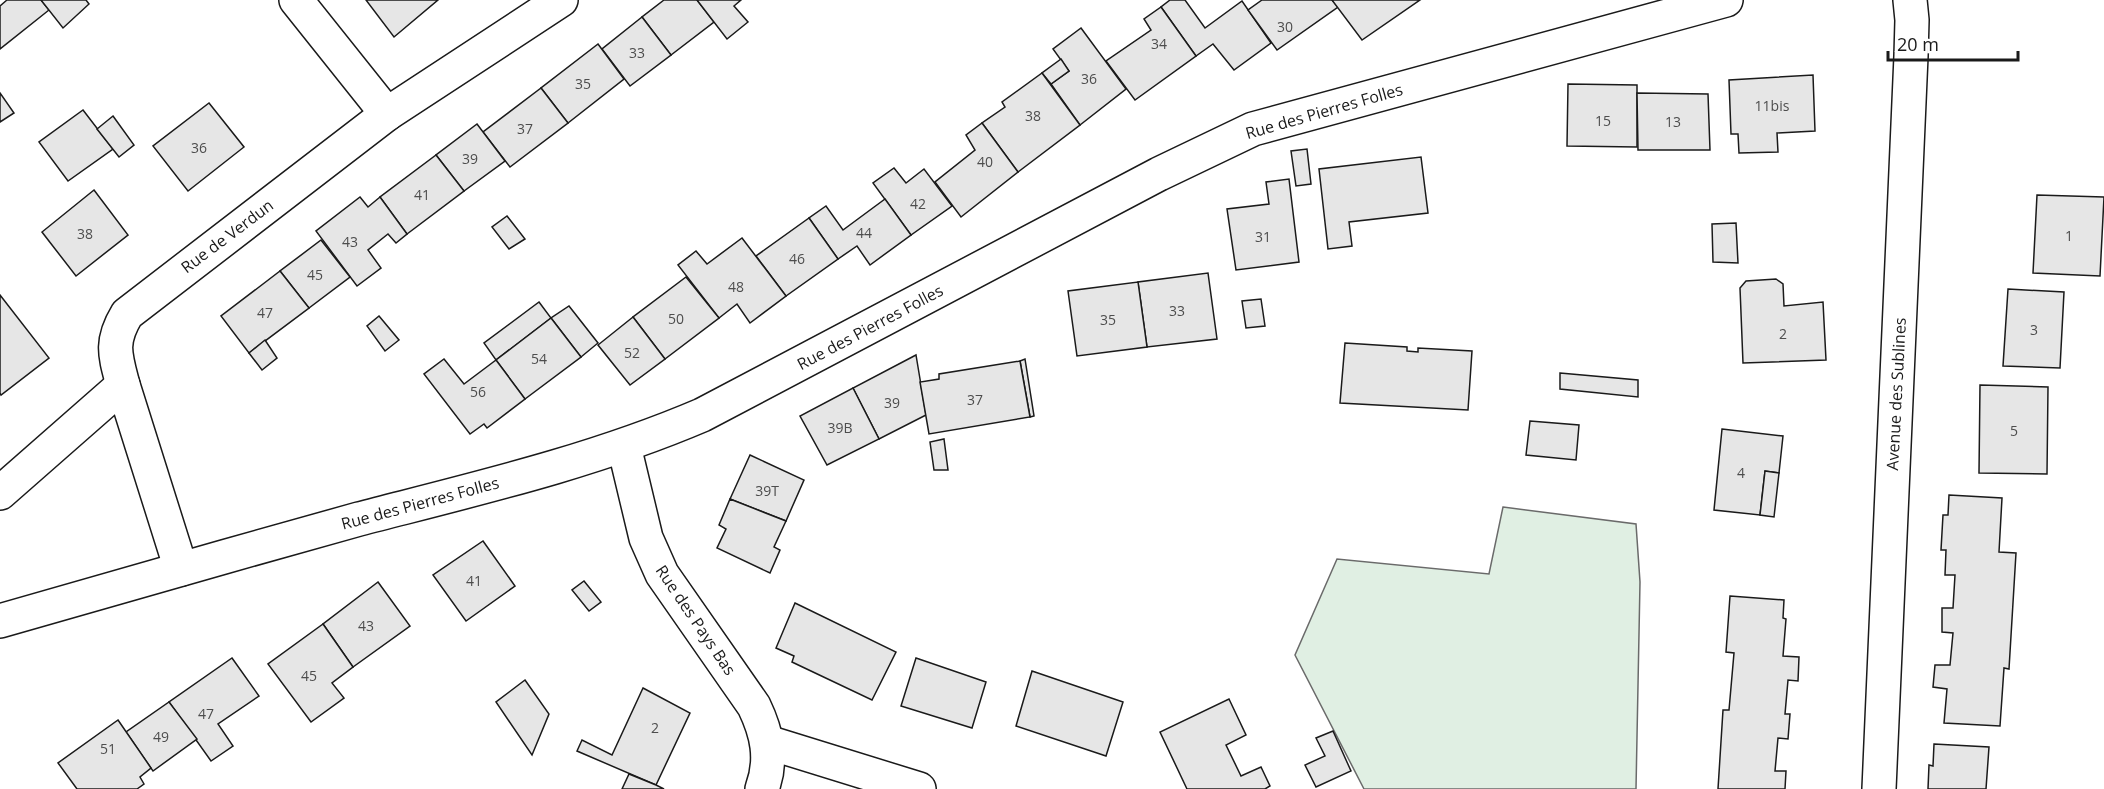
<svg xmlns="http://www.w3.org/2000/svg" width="2104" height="789" viewBox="0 0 2104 789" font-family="'Open Sans',sans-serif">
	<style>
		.green { fill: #e0efe3; stroke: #6a6a6a; stroke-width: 1.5 }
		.building { fill: #e6e6e6; stroke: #1a1a1a; stroke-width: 1.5 }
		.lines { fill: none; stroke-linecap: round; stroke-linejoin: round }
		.street-casing { stroke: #1a1a1a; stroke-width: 36 }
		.street { stroke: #fff; stroke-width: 33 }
		.labels { text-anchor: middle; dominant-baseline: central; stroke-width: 4.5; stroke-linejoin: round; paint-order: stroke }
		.number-label { font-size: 14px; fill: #4d4d4d }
		.street-label { font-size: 16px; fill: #1a1a1a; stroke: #fff }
	</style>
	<rect width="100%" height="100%" fill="#fff"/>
	<path class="green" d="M1503,507L1636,524L1640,582L1636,789H1364L1295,655L1337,559L1489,574Z"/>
	<g class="building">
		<path d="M7,0H41L49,10L0,49V6Z"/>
		<path d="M41,0H86L89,4L63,28Z"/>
		<path d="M366,0H438L394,37Z"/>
		<path d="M664,0H697L714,22L671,55L642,17Z"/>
		<path d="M697,0H741L734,6L748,22L727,39Z"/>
		<path d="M1170,0H1185L1205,28L1242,1L1271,43L1234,70L1213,44L1196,56L1161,7Z"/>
		<path d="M1262,0H1332L1338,7L1277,50L1248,10Z"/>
		<path d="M1332,0H1420L1362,40Z"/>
		<path d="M1161,7L1196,56L1135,100L1106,61L1151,30L1144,19Z"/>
		<path d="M642,17L671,55L630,86L602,49Z"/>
		<path d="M1081,28L1126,89L1080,125L1051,84L1069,71L1053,49Z"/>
		<path d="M598,44L624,79L568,123L541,88Z"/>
		<path d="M1061,59L1069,71L1051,84L1042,73Z"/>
		<path d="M1042,73L1080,125L1018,172L982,123L1005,107L1002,102Z"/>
		<path d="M1813,75L1815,131L1777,133L1778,152L1739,153L1738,134H1731L1729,80Z"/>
		<path d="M1568,84L1637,85V147L1567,146Z"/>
		<path d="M541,88L568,123L510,167L483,132Z"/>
		<path d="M0,93L14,113L0,122Z"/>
		<path d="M1637,93L1708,94L1710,150H1638Z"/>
		<path d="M209,103L244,147L188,191L153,146Z"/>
		<path d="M83,110L113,149L68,181L39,142Z"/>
		<path d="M113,116L134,145L119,157L97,129Z"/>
		<path d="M982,123L1018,172L961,217L935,182L975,150L966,135Z"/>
		<path d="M477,124L505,161L464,191L436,155Z"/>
		<path d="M1307,149L1311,184L1296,186L1291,151Z"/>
		<path d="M436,155L464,191L407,234L380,197Z"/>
		<path d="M1421,157L1428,213L1349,222L1352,246L1328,249L1319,169Z"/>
		<path d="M894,168L906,183L924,169L952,206L911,235L873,183Z"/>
		<path d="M1289,179L1299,262L1236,270L1227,209L1269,204L1266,182Z"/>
		<path d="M94,190L128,235L76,276L42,232Z"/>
		<path d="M2037,195L2104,197L2100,276L2033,273Z"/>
		<path d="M360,197L368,207L380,197L407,234L396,243L388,234L368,250L381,268L357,286L316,231Z"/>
		<path d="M885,199L911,235L870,265L857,246L838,259L809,218L826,206L843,230Z"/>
		<path d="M507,216L525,239L509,249L492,227Z"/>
		<path d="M809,218L838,259L786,296L756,256Z"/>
		<path d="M1736,223L1738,263L1713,262L1712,224Z"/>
		<path d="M742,238L786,296L750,323L737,304L719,318L678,265L696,251L707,264Z"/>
		<path d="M321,240L350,277L309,308L280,271Z"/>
		<path d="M280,271L309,308L249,353L221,316Z"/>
		<path d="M1208,273L1217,339L1147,347L1138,282Z"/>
		<path d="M686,277L719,318L665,359L633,317Z"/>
		<path d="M1776,279L1783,284L1784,306L1823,302L1826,360L1743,363L1740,288L1746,281Z"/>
		<path d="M1138,282L1147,347L1077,356L1068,291Z"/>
		<path d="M2008,289L2064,292L2060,368L2003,366Z"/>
		<path d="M0,295L49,358L1,395L0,393Z"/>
		<path d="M1261,299L1265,326L1246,328L1242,301Z"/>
		<path d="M539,302L551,318L496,360L484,343Z"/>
		<path d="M569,306L598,343L581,357L551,318Z"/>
		<path d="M379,316L399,340L385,351L367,326Z"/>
		<path d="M633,317L665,359L630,385L598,345Z"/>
		<path d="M551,318L581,357L525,399L496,360Z"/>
		<path d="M265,340L277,358L262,370L249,353Z"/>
		<path d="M1345,343L1407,347V351L1418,352V348L1472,351L1468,410L1340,403Z"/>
		<path d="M916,355L926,415L879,439L853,388Z"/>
		<path d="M444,359L464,384L496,360L525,399L487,428L484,424L470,434L424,374Z"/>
		<path d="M1025,359L1034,416L1030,417L1020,361Z"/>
		<path d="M1020,361L1030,417L929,434L920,382L939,379V374Z"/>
		<path d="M1560,373L1638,380V397L1560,389Z"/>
		<path d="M1980,385L2048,387L2047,474L1979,473Z"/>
		<path d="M853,388L879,439L827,465L800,416Z"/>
		<path d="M1530,421L1579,425L1576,460L1526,455Z"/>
		<path d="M1722,429L1783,436L1779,473L1765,471L1760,515L1714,510Z"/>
		<path d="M944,439L948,470H934L930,442Z"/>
		<path d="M750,455L804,480L786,521L730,499Z"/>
		<path d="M1765,471L1779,473L1774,517L1760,515Z"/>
		<path d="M1949,495L2002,498L1999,552L2016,553L2009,669L2004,668L2000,726L1944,723L1947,689L1933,687L1935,665H1950L1953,633L1942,632V608H1953L1955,575H1945L1946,550H1941L1943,515H1948Z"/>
		<path d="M730,499L786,521L774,547L780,550L770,573L717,548L726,529L719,525Z"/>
		<path d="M483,541L515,586L466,621L433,575Z"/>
		<path d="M584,581L601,602L589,611L572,590Z"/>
		<path d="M378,582L410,626L353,667L323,624Z"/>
		<path d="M1730,596L1784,600L1783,618L1786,619L1783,656L1799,657L1798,681L1788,680L1785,714H1790L1788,739L1778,738L1775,771H1786L1785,789H1718L1723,710H1729L1734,653L1726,652Z"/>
		<path d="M795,603L896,652L872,700L792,662L794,656L776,648Z"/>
		<path d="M323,624L353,667L332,683L344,698L311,722L268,664Z"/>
		<path d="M232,658L259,696L218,724L233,746L211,761L169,702Z"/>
		<path d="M916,658L986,682L972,728L901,706Z"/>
		<path d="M1032,671L1123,702L1106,756L1016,726Z"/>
		<path d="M525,680L549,714L532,755L496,702Z"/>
		<path d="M643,688L690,713L656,785L577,751L582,740L612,755Z"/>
		<path d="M1229,699L1246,735L1226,745L1241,776L1261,767L1270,786L1265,789H1187L1160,732Z"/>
		<path d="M169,702L197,739L153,771L126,732Z"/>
		<path d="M118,720L151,768L140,777L144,784L137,789H77L58,763Z"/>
		<path d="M1333,731L1351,771L1316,787L1305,765L1325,756L1316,738Z"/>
		<path d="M1934,744L1989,747L1986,789H1928L1929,765L1933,766Z"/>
		<path d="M629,774L656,785L664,789H622Z"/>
	</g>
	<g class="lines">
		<g class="street-casing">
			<g id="street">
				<path d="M296,0L387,114"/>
				<path d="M624,446L646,538L662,574L754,706C767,733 773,759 762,789"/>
				<path d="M0,493L123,385"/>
				<path d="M181,569L123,385C115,355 110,342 127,314L387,114L561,0"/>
				<path d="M0,621C120,587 239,552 359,519C475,489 592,462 702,415L1159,174L1253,129L1726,0"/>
				<path d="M767,742L919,789"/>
				<path d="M1879,789L1911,56L1912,20L1910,0"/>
			</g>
		</g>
		<use href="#street" class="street"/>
	</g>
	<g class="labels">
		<g class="number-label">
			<text x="1285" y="26">30</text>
			<text x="1159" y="43">34</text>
			<text x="637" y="52">33</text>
			<text x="1089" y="78">36</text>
			<text x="583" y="83">35</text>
			<text x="1772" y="105">11bis</text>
			<text x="1033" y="115">38</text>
			<text x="1603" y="120">15</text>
			<text x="1673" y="121">13</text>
			<text x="525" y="128">37</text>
			<text x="199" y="147">36</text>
			<text x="470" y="158">39</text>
			<text x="985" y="161">40</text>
			<text x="422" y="194">41</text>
			<text x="918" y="203">42</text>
			<text x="864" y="232">44</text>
			<text x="85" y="233">38</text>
			<text x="2069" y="235">1</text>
			<text x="1263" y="236">31</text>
			<text x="350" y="241">43</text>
			<text x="797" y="258">46</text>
			<text x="315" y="274">45</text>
			<text x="736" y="286">48</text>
			<text x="1177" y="310">33</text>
			<text x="265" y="312">47</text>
			<text x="676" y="318">50</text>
			<text x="1108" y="319">35</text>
			<text x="2034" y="329">3</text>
			<text x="1783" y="333">2</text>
			<text x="632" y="352">52</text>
			<text x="539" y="358">54</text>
			<text x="478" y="391">56</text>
			<text x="975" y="399">37</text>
			<text x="892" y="402">39</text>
			<text x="840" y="427">39B</text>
			<text x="2014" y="430">5</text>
			<text x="1741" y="472">4</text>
			<text x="767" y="490">39T</text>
			<text x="474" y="580">41</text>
			<text x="366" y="625">43</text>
			<text x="309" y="675">45</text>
			<text x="206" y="713">47</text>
			<text x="655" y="727">2</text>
			<text x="161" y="736">49</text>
			<text x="108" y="748">51</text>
		</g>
		<g class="street-label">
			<text transform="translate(1324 111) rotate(-16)">Rue des Pierres Folles</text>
			<text transform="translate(227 236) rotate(-37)">Rue de Verdun</text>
			<text transform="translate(870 327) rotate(-28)">Rue des Pierres Folles</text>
			<text transform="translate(1896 394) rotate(-87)">Avenue des Sublines</text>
			<text transform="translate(420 503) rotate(-15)">Rue des Pierres Folles</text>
			<text transform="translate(696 620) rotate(56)">Rue des Pays Bas</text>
		</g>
	</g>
	<path d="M1888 51v9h130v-9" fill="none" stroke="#1a1a1a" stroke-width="3"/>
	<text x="1897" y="51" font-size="18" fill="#1a1a1a" stroke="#ffffff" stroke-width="4.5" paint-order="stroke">20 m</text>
</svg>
